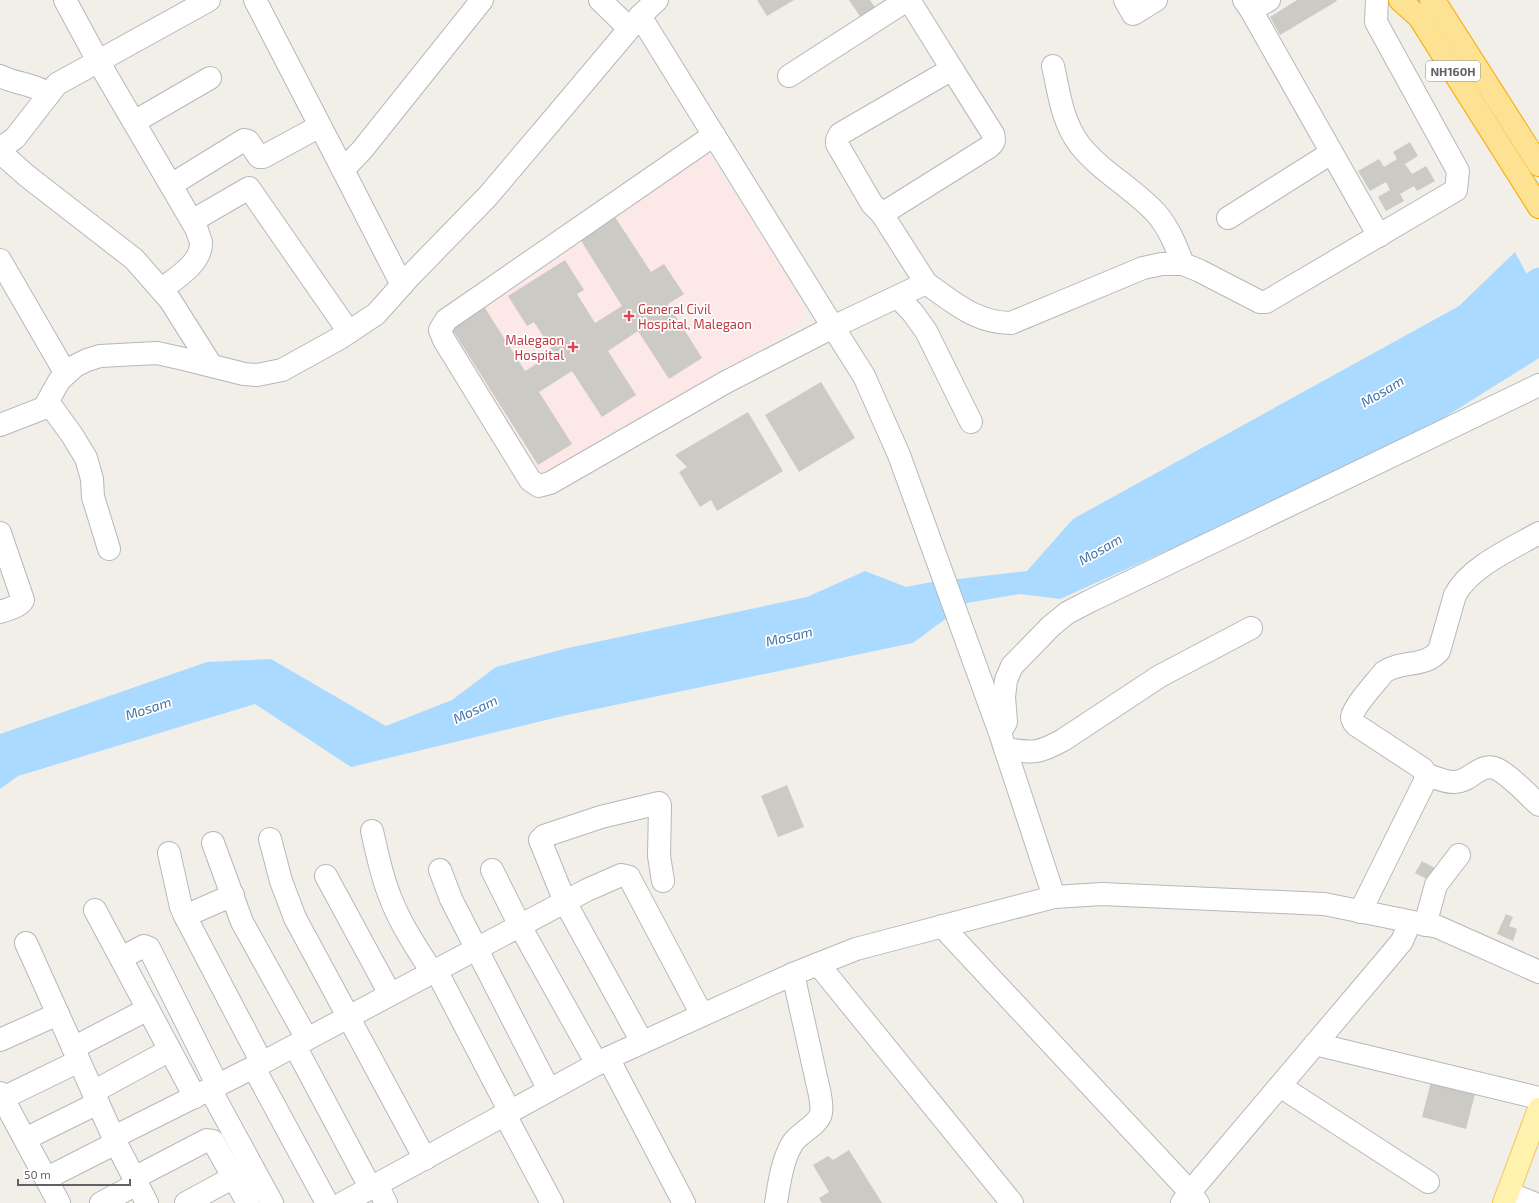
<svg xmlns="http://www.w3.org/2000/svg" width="1539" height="1203" viewBox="0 0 1539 1203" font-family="'Exo 2',sans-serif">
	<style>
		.medical { fill: #fce8e6 }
		.water { fill: #aadaff }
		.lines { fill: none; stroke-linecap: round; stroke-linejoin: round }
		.river { stroke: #aadaff; stroke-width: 27 }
		.building { fill: #cccac5 }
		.minor-casing { stroke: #b5b8bc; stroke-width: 24 }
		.major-casing { stroke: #f2c960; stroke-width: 24 }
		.highway-casing { stroke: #f9ab00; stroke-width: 24 }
		.minor { stroke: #fff; stroke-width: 22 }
		.major { stroke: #fff2af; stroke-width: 22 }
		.highway { stroke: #fde293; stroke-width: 22 }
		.health-dot { fill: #e0444e; stroke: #fff; stroke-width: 1.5 }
		.labels { text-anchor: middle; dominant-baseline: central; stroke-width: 3.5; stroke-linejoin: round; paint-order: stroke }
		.shield { fill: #fff; stroke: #8f9295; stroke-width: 1 }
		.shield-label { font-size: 12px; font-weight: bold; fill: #5f6368 }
		.health-label { font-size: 13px; fill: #be3a42; stroke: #fff; text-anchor: start }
		.water-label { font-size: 14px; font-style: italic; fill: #4174aa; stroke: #fff }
	</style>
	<rect width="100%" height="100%" fill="#f1efe8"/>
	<path class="medical" d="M704,151L712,157L795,290L805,310L800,324L705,383L542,479L458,359L447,322Z"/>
	<path class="water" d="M1515,252L1539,298V358L1397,447L1060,599L1020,594L967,603L913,643L567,715L351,767L255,704L18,776L0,789V734L207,662L271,659L386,726L452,700L496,667L568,648L807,597L865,571L906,587L932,582L1027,571L1073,519L1459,306Z"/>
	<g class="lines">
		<path class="river" d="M1503,308L1539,281"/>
	</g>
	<g class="building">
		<path d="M757,0H794L767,16Z"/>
		<path d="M849,0H870L876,9L861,18Z"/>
		<path d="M1297,0H1336L1337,1L1280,35L1270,17Z"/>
		<path d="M1410,142L1418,156L1405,164L1412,174L1426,166L1435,181L1417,191L1414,186L1400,194L1404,201L1386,211L1378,197L1390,190L1386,182L1370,191L1358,171L1379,159L1384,167L1397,159L1393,152Z"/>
		<path d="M615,217L651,272L664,264L684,294L668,304L702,358L669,379L638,331L608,351L636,395L602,417L572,371L539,392L572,444L538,465L452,329L485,308L525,371L554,353L534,322L527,326L508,296L565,260L584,290L577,294L595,323L622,306L580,239Z"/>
		<path d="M821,382L855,438L799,472L765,415Z"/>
		<path d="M748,412L783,471L717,511L711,500L700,507L679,472L687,467L675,455Z"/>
		<path d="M787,785L804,827L778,837L761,796Z"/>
		<path d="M1422,861L1442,872L1436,884L1415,873Z"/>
		<path d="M1506,914L1513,917L1509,926L1517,929L1513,941L1497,934Z"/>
		<path d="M1432,1078L1476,1090L1466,1129L1422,1117Z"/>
		<path d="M849,1150L882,1203H822L819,1198L829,1192L813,1165L828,1156L833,1160Z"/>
	</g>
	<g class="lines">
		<g class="minor-casing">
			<g id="minor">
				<path d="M65,0L98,61L197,230C198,234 200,239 201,242C202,263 176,278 162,289"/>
				<path d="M255,0L343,170L362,150L482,0"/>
				<path d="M600,0L629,28"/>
				<path d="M657,0L640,16L833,327L926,283C953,302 976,323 1011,323L1143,268L1162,264H1183L1200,271L1260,302H1266L1456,190L1458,171L1376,22L1377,0"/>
				<path d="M909,0L952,69L840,134L837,140V144L872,204L882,214L926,283"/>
				<path d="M1125,0L1133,14L1156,0"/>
				<path d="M1244,0L1251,10L1269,0"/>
				<path d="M1251,10L1379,236"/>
				<path d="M1053,66C1059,93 1062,121 1079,144C1100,171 1133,188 1156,213C1169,228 1176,246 1183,264"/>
				<path d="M0,76C16,84 34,84 49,94"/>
				<path d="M789,76L907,0"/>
				<path d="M134,122L210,78"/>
				<path d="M714,135L446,320L440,330L444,340L530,480L539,486L550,483L726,382L833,327L864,376L899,455L1000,733L1054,897L1102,894L1324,904L1438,927L1539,972"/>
				<path d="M0,149L15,138L57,84L209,0"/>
				<path d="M0,152L27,176L134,259L170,300L211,365"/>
				<path d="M343,170L402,285"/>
				<path d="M171,185L244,140L248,141L259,157H263L320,126"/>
				<path d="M882,214L989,147C994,143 995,141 993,134L952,69"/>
				<path d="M1228,218L1331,153"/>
				<path d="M192,221L249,188L349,332"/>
				<path d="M0,260L66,374"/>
				<path d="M898,297L913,313L926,331L971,422"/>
				<path d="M48,402L72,435L86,458L92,479L93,497L109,549"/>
				<path d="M0,425L44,408L59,381L66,374L75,366L87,360L100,356L157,353L184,359L244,374L257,375L282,370L340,338L376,314L410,276L487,197L549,124L640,16"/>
				<path d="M0,533L23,600C19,607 8,609 0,612"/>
				<path d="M1002,729L1006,722L1004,697L1006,680L1012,666L1051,626L1067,613L1090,601L1539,385"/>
				<path d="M1005,749C1033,753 1038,754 1063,740L1160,676L1251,628"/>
				<path d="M1425,774C1434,777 1446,783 1455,782C1470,782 1481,761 1497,769C1511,776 1527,794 1539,805"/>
				<path d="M372,831C377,852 381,874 389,894C399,922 416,947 432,972"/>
				<path d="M270,839L281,881L295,918L425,1159"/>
				<path d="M213,843L242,922L307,1039"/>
				<path d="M169,853L181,907L185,916L262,1063"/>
				<path d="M440,870L451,899L549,1090"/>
				<path d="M492,870L520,926L597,1064"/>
				<path d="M326,876L390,994"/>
				<path d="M95,910L195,1097"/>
				<path d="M1360,912L1425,781V774L1423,769L1356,725C1354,723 1352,720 1352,717C1353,707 1377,681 1384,672C1401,660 1425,668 1439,651L1455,595C1469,567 1513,548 1539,533"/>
				<path d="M185,916L233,895"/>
				<path d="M1425,925L1436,885L1459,855"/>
				<path d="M942,926L1190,1192L1182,1203"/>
				<path d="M26,943L116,1143L147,1203"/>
				<path d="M121,958L144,946L149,948L218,1086"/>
				<path d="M818,964L1012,1203"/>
				<path d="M436,970L510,1112"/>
				<path d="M0,1040L58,1014"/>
				<path d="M642,1042L565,902L540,840L544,836L601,817L659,803L660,805L659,856L663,881"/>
				<path d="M1315,1044L1539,1098"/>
				<path d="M295,1046L371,1189"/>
				<path d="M73,1048L148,1009"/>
				<path d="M608,1058L684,1203"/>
				<path d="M254,1068L327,1203"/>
				<path d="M1280,1086L1428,1182"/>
				<path d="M210,1089L272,1203"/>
				<path d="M93,1092L170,1050"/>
				<path d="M0,1093L59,1203"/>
				<path d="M3,1098L79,1061"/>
				<path d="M505,1115L552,1203"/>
				<path d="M114,1137L262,1063L587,890L621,875L629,877L702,1015"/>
				<path d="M25,1139L98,1103"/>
				<path d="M47,1178L116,1143"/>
				<path d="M134,1178L207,1140L213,1141L248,1203"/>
				<path d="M377,1185L386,1203"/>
				<path d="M1508,1193L1533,1203"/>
				<path d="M101,1203L137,1184"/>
				<path d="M186,1203L234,1177"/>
				<path d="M343,1203L608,1058L793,974L856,949L1054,897"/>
				<path d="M776,1203C779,1184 782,1161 792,1144C798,1133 819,1125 821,1113C822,1108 821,1101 820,1095L793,974"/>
				<path d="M1198,1203L1190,1192L1388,958L1402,941L1410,922"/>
			</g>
		</g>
		<g class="major-casing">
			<path id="major" d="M1504,1203L1539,1109"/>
		</g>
		<g class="highway-casing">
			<g id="highway">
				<path d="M1400,0L1419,17L1539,207"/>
				<path d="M1431,0L1437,5L1539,165"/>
			</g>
		</g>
		<use href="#minor" class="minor"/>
		<use href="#major" class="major"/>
		<use href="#highway" class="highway"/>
	</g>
	<g class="health-dot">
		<path d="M627 310h4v4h4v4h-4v4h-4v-4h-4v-4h4z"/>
		<path d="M571 341h4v4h4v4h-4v4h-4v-4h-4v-4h4z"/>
	</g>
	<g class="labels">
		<rect class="shield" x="1426" y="61" width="54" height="20" rx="3"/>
		<g class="shield-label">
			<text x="1453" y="71">NH160H</text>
		</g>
		<g class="health-label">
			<text x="638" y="309">General Civil<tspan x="638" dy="15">Hospital, Malegaon</tspan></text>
			<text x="564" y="340" text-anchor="end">Malegaon<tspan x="564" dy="15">Hospital</tspan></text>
		</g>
		<g class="water-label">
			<text transform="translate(1382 391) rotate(-31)">Mosam</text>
			<text transform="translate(1100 549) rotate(-30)">Mosam</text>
			<text transform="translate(789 636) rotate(-13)">Mosam</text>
			<text transform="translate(148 708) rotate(-18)">Mosam</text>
			<text transform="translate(475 709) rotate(-26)">Mosam</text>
		</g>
	</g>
	<path d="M18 1179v6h112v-6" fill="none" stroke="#5f6368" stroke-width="2"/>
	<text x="24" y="1179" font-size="12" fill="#5f6368" stroke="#ffffff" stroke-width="3" paint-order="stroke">50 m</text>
</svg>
